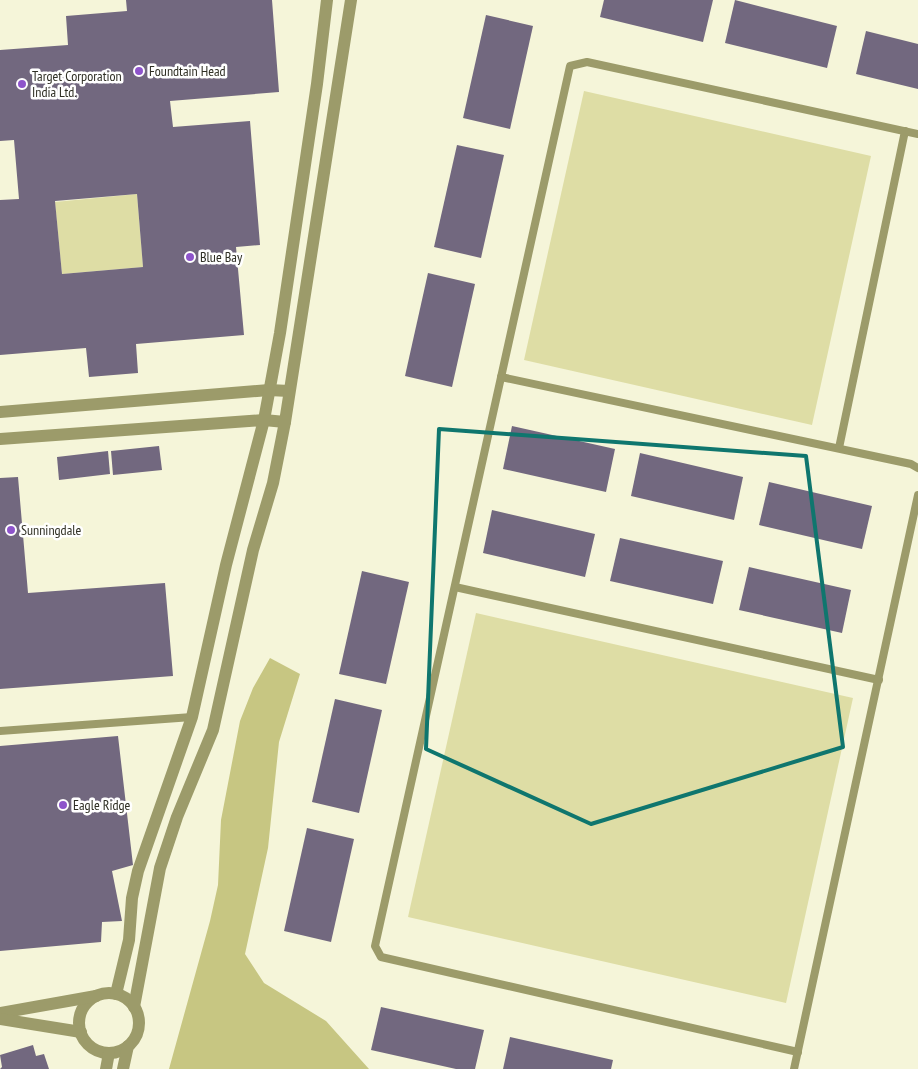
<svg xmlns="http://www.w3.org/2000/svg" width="918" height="1069" viewBox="0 0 918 1069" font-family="'PT Sans Narrow',sans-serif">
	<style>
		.green { fill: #dedda5 }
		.forest { fill: #c7c682 }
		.building { fill: #72687f; fill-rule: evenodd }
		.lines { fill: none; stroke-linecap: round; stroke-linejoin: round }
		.lane { stroke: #9c9b6a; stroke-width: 8 }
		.street { stroke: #9c9b6a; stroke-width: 12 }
		.marked { fill: none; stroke: #0f766e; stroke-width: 4; stroke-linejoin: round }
		.poi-dot { fill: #8e54cb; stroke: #fff; stroke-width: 2 }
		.labels { text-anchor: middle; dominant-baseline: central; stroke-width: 5; stroke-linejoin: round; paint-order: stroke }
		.poi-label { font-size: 14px; fill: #2f2f24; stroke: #fff; text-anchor: start }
	</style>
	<rect width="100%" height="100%" fill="#f5f5d9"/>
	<g class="green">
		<path d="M584,91L871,156L812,425L524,360Z"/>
		<path d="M137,194L143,267L62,274L55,202Z"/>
		<path d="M476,613L853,698L786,1003L408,917Z"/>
	</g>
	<path class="forest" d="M270,658L300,674L279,742L268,848L245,954L264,983L326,1021L369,1069H169L210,921L218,885L221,820L240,721L253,688Z"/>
	<g class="building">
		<path d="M126,0H272L279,92L170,101L173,127L250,121L260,245L236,247L244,335L136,344L138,373L89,377L86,348L0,355V200L19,199L14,140L0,141V50L68,45L66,16L127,11ZM137,194L143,267L62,274L55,201Z"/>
		<path d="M604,0H713L703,42L600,17Z"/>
		<path d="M735,0L837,26L827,68L725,43Z"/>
		<path d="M486,15L533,26L510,129L463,118Z"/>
		<path d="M866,31L918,44V89L856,74Z"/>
		<path d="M457,145L504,155L481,258L434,247Z"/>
		<path d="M428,273L475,284L452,387L405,376Z"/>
		<path d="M512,426L615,449L606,492L503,469Z"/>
		<path d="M159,446L162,470L113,475L111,451Z"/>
		<path d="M108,451L110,474L59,480L57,457Z"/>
		<path d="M640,453L743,477L734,520L631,496Z"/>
		<path d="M18,477L28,593L165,583L173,676L0,689V478Z"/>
		<path d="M769,482L872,506L862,549L759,525Z"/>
		<path d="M492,510L595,534L585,577L483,553Z"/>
		<path d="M620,538L723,561L713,604L610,581Z"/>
		<path d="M749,567L851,590L842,633L739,610Z"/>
		<path d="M362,571L409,582L386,684L339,674Z"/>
		<path d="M335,699L382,710L359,813L312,802Z"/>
		<path d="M118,736L133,865L112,871L122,921L102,922L101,942L0,951V746Z"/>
		<path d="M307,828L354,839L331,942L284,931Z"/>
		<path d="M381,1007L484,1030L475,1069H456L371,1050Z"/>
		<path d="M510,1037L613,1060L611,1069H503Z"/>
		<path d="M33,1045L36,1056L44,1054L49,1069H0L2,1067L0,1055Z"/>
	</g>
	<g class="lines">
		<g class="lane">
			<path d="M501,377L911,464L918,468"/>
			<path d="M839,448L905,131"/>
			<path d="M455,587L879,680"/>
			<path d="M0,731L192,717"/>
			<path d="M798,1052L381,957L375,946L570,66L587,62L918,134"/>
			<path d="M794,1069L918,495"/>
		</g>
		<g class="street">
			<path d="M0,412L269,390L289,391"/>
			<path d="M0,439L264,420L285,422"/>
			<circle cx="109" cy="1023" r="30"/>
			<path d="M116,994L129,940L132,898L138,871L192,717L226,565L264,420L280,333L317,84L327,0"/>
			<path d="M134,1007L160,868L177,817L213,730L253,550L273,483L285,422L351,0"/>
			<path d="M0,1013L96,996"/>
			<path d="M0,1019L81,1032"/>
			<path d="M106,1069L109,1053"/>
			<path d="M123,1069L128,1046"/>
		</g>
	</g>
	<path class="marked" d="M439,429L806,456L843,747L591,824L426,749Z"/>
	<g class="poi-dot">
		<circle cx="139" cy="71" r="5"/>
		<circle cx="22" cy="84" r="5"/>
		<circle cx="190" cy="257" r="5"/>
		<circle cx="11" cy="530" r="5"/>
		<circle cx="63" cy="805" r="5"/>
	</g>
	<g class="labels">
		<g class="poi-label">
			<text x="149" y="71">Foundtain Head</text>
			<text x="32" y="76">Target Corporation<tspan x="32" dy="16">India Ltd.</tspan></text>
			<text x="200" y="257">Blue Bay</text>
			<text x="21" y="530">Sunningdale</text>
			<text x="73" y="805">Eagle Ridge</text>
		</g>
	</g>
</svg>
